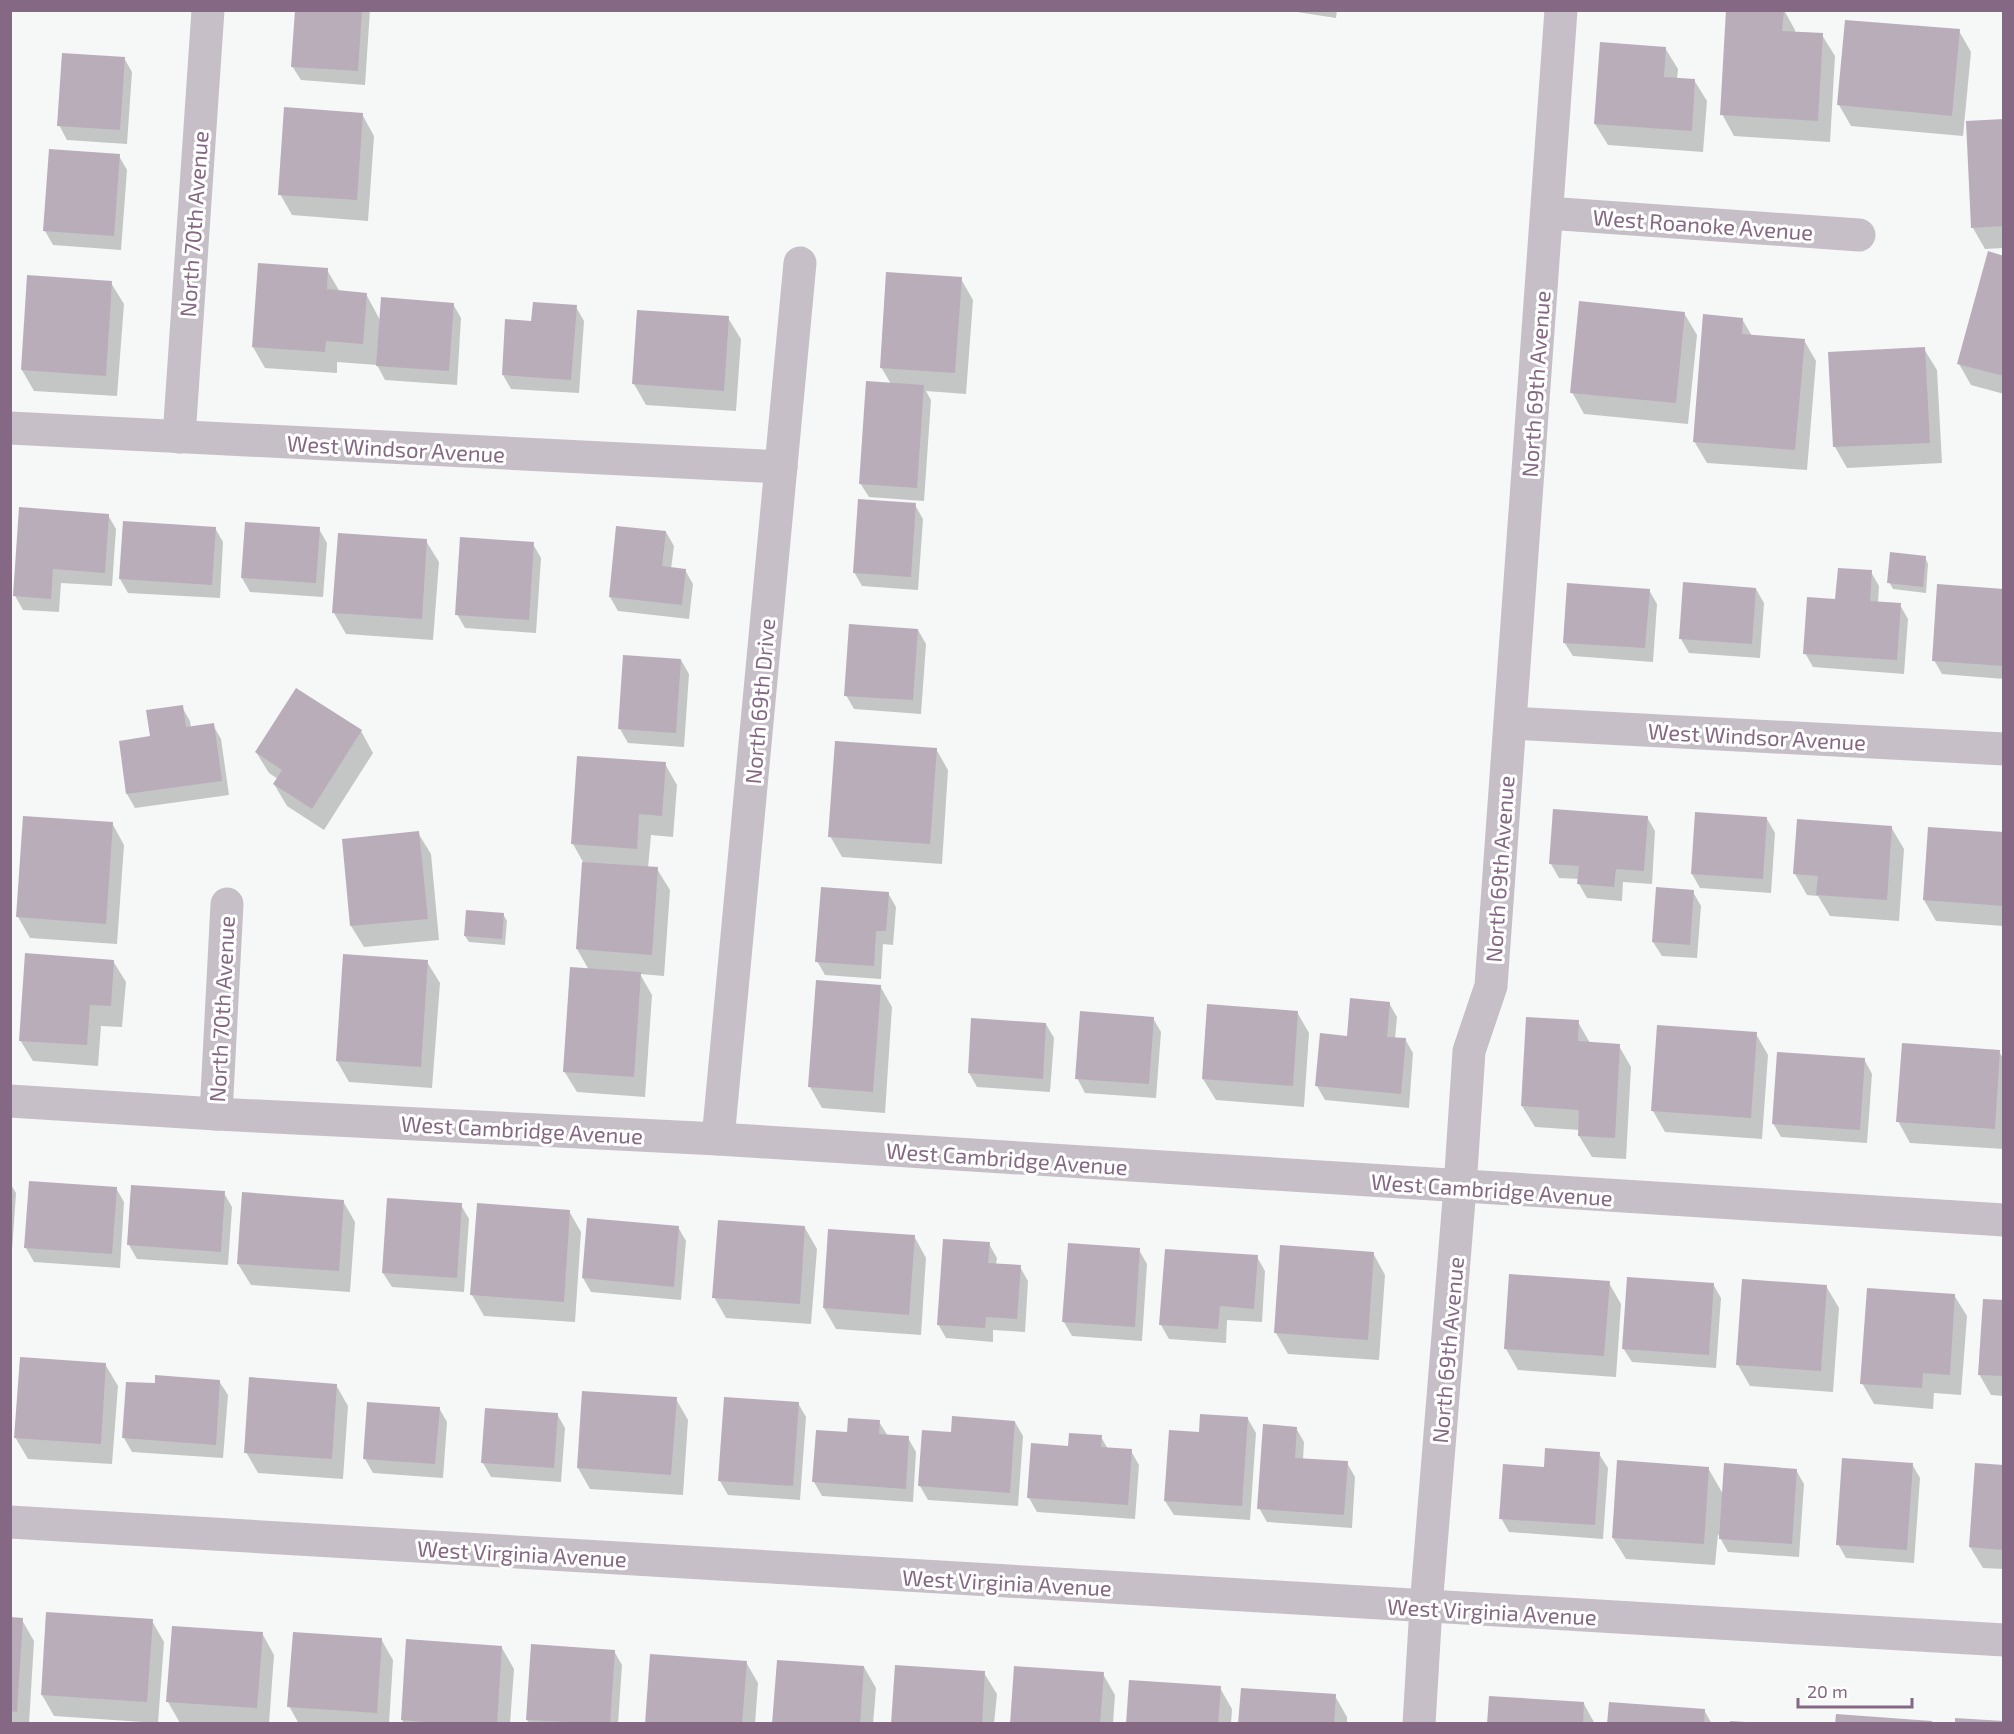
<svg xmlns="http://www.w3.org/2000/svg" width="2014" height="1734" viewBox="0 0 2014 1734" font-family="'Exo 2',sans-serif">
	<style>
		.shadow { fill: #0003 }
		.building { fill: #baadba }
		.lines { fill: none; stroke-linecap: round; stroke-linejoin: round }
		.minor { stroke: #c7bfc7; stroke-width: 33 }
		.labels { text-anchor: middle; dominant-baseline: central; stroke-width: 6; stroke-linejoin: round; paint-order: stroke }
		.street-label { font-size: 22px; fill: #856884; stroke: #fff }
	</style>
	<rect width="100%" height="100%" fill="#f5f8f7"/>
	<g class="shadow">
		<path d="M296,10H370L365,85L301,80L292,66Z"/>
		<path d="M1284,10H1337L1336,18Z"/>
		<path d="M1728,10H1784L1795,30V33L1822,35L1835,56L1830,142L1734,136L1722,114Z"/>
		<path d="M1959,31L1971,52L1963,136L1851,126L1839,105Z"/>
		<path d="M1665,48L1678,69L1677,79L1694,80L1707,101L1703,152L1608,145L1595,124Z"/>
		<path d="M124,58L132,72L127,144L67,140L59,125Z"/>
		<path d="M362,114L374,136L368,221L292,215L280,194Z"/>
		<path d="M2004,121V248L1985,249L1973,228Z"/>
		<path d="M119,156L127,170L121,250L53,245L45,231Z"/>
		<path d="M2004,257V394L1971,385L1959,364Z"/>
		<path d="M327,270L340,292L366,294L380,320L453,304L461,318L457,385L385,380L377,365L337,362V373L265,368L253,347Z"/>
		<path d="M961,279L973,300L966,394L926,391L931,400L924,501L869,497L860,483L891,384L881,367Z"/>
		<path d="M111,283L124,304L117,396L34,391L22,370Z"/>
		<path d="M576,307L584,321L579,393L511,389L503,375L533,322Z"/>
		<path d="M1684,313L1697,335L1688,424L1584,414L1572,392Z"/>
		<path d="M728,318L741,339L736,411L646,405L634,384Z"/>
		<path d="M1742,319L1752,336L1804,340L1816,361L1807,470L1707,463L1694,441Z"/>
		<path d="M1924,349L1937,370L1942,463L1847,468L1835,447Z"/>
		<path d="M915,505L923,519L918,590L862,586L854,572Z"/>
		<path d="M108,515L116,529L112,586L61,583L59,612L23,610L15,596Z"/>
		<path d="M215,528L223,542L220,598L128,593L120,579Z"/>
		<path d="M319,529L327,543L323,597L250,592L242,578Z"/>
		<path d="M666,532L674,546L671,569L685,570L693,584L689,619L618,611L610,597Z"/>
		<path d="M426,541L439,562L433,640L346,634L334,613Z"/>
		<path d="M533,544L541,558L536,633L465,628L457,614Z"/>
		<path d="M1925,557L1928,564L1926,593L1893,589L1889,582Z"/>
		<path d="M1871,572L1879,586L1878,603L1900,605L1908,619L1904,674L1813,667L1805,653L1837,600Z"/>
		<path d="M1756,589L1764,603L1760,658L1689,653L1681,639Z"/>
		<path d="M1649,590L1657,604L1653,662L1573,656L1564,642Z"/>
		<path d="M2004,591V679L1942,674L1934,660Z"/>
		<path d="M918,630L926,644L921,714L854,709L846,695Z"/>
		<path d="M681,660L689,674L684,747L628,743L620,729Z"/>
		<path d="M182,707L190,721L191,728L213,725L221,739L229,795L135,808L127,794L121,742L151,738Z"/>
		<path d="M361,731L373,753L324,830L287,806L274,784L278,779L269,773L256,752Z"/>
		<path d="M936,749L948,770L942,864L842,857L830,836Z"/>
		<path d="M665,764L677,785L673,837L651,835L648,868L657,869L670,890L664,976L640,974L652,995L645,1097L577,1092L564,1071L589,970L577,949L583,862L573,844Z"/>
		<path d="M1647,817L1655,831L1652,884L1623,882L1622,901L1587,898L1579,884V879L1559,878L1551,864Z"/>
		<path d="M1767,819L1775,833L1771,893L1700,888L1692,874Z"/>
		<path d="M112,823L124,845L117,944L30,938L18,917Z"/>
		<path d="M1891,827L1904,849L1899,921L1830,916L1818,896L1807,895L1795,874Z"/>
		<path d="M418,833L431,854L439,940L364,947L351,926Z"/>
		<path d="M2004,833V926L1936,921L1924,900Z"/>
		<path d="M1693,892L1701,906L1697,958L1662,956L1653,942Z"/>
		<path d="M888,893L896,907L893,945L883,944L881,979L825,975L817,961Z"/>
		<path d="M503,914L507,921L505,945L469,942L465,936Z"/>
		<path d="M113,961L126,982L122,1027L101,1026L98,1066L33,1061L20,1040Z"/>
		<path d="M427,962L440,983L432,1088L349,1082L337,1061Z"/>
		<path d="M880,986L892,1007L885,1113L822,1108L810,1087Z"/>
		<path d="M1389,1003L1397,1017L1395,1039H1405L1413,1053L1409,1108L1325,1100L1317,1086L1348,1037Z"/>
		<path d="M1209,1006L1297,1012L1309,1033L1304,1107L1216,1100L1203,1079Z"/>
		<path d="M1153,1018L1161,1032L1156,1098L1085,1093L1077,1078Z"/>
		<path d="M1578,1022L1590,1043L1619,1046L1631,1067L1626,1159L1592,1157L1579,1136L1580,1130L1535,1127L1522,1106Z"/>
		<path d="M1046,1024L1054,1038L1050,1092L977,1087L969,1073Z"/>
		<path d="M1756,1034L1768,1055L1762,1139L1665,1132L1653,1111Z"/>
		<path d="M1999,1052L2004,1059V1149L1910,1143L1898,1121Z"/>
		<path d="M1864,1059L1872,1074L1867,1143L1781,1137L1773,1123Z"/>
		<path d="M10,1183L16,1193L11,1265H10Z"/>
		<path d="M116,1188L124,1202L120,1268L34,1262L26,1248Z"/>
		<path d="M224,1193L232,1207L228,1265L137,1259L129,1245Z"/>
		<path d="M343,1201L355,1222L350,1292L251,1285L238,1264Z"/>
		<path d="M461,1205L469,1219L464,1292L392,1287L383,1273Z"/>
		<path d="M569,1211L581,1232L575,1322L484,1316L472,1295Z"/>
		<path d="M678,1227L686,1241L681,1300L591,1292L583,1278Z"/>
		<path d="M805,1228L817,1249L811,1324L726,1318L714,1297Z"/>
		<path d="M829,1231L914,1236L926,1258L921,1335L836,1329L824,1308Z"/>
		<path d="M989,1244L997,1258L996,1265L1020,1267L1028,1281L1025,1332L993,1330V1342L946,1338L938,1324Z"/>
		<path d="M1139,1250L1147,1264L1142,1341L1072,1336L1064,1322Z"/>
		<path d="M1373,1253L1385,1275L1379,1360L1288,1354L1276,1333Z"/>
		<path d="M1257,1257L1265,1271L1262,1322L1227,1320L1226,1343L1169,1339L1161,1325Z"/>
		<path d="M1609,1283L1621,1304L1616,1377L1518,1370L1506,1349Z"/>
		<path d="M1713,1284L1721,1298L1716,1368L1632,1362L1623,1348Z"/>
		<path d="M1826,1286L1839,1308L1833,1392L1750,1386L1738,1365Z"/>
		<path d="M1954,1295L1967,1316L1961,1395L1934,1393L1933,1409L1874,1404L1862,1383Z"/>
		<path d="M2004,1302V1396L1991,1395L1979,1374Z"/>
		<path d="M105,1364L118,1386L112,1464L28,1459L15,1437Z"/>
		<path d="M219,1381L228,1395L223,1458L132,1452L124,1438L156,1385Z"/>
		<path d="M336,1385L348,1406L343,1479L258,1473L246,1452Z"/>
		<path d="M676,1399L688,1420L683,1495L590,1489L578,1468Z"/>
		<path d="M798,1403L806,1417L800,1500L728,1495L720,1481Z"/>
		<path d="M439,1408L447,1422L443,1478L373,1473L365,1459Z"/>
		<path d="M557,1414L565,1428L561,1482L491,1477L483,1463Z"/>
		<path d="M1248,1419L1256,1433L1250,1520L1174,1515L1165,1501L1200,1434Z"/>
		<path d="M879,1422L888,1436L908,1438L916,1452L913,1502L822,1496L814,1482L848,1434Z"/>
		<path d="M1015,1422L1023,1436L1018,1506L928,1500L920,1486L952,1434Z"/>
		<path d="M1296,1428L1304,1442L1303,1460L1347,1463L1355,1477L1352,1528L1267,1522L1259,1508Z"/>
		<path d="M1101,1437L1108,1449L1131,1451L1139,1465L1135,1519L1037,1512L1029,1498L1070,1448Z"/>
		<path d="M1599,1454L1608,1468L1603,1539L1509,1532L1501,1518L1545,1468Z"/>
		<path d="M1912,1464L1920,1478L1914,1563L1846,1558L1838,1544Z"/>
		<path d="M2004,1466V1569L1983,1568L1970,1547Z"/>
		<path d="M1708,1468L1723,1494L1796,1470L1804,1484L1799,1557L1728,1552L1718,1534L1715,1565L1626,1559L1613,1538Z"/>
		<path d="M10,1619L22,1620L34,1641L29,1724H10Z"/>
		<path d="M152,1621L164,1642L158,1723L54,1716L42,1695Z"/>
		<path d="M262,1633L274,1655L269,1724L180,1723L168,1702Z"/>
		<path d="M381,1639L393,1660L389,1724H299L289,1706Z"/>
		<path d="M502,1648L514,1669L510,1724H404L402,1720Z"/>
		<path d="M614,1651L622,1665L618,1724H530L527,1720Z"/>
		<path d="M746,1662L758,1683L755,1724H647Z"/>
		<path d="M864,1667L876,1688L873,1724H774Z"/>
		<path d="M984,1673L997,1694L994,1724H892Z"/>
		<path d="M1103,1674L1115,1695L1113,1724H1012Z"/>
		<path d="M1220,1688L1232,1709L1231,1724H1127Z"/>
		<path d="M1335,1696L1347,1717V1724H1240Z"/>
		<path d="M1584,1704L1595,1724H1489Z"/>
		<path d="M1704,1710L1712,1724H1609Z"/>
	</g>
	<g class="building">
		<path d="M295,10H362L358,71L291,67Z"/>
		<path d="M1726,10H1784L1782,31L1823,33L1818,121L1720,115Z"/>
		<path d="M1845,20L1960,29L1952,116L1837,105Z"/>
		<path d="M1600,42L1666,47L1664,77L1695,79L1692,131L1594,124Z"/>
		<path d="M62,53L125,57L120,130L57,126Z"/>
		<path d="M284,107L363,113L357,200L278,195Z"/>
		<path d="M2004,119V226L1971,228L1966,121Z"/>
		<path d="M49,149L120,154L114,236L43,231Z"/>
		<path d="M1988,251L2004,256V376L1957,364Z"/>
		<path d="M258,263L328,268L327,289L367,293L363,344L326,341L325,352L252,347Z"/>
		<path d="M886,272L962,277L955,373L880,368Z"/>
		<path d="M27,275L112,281L106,376L21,370Z"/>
		<path d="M381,297L454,303L449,371L376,366Z"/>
		<path d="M1579,301L1685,312L1676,403L1570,393Z"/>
		<path d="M533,302L577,305L571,380L502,375L505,319L531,321Z"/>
		<path d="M637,310L729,316L724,391L632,384Z"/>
		<path d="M1703,314L1743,318L1742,334L1805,339L1795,450L1693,442Z"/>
		<path d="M1925,347L1930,443L1833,447L1828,352Z"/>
		<path d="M866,381L924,385L917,488L859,484Z"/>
		<path d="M858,499L916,503L911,577L853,573Z"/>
		<path d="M19,507L109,514L105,573L53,569L51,599L13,596Z"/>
		<path d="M123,521L216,527L212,585L119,579Z"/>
		<path d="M245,522L320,527L316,583L241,578Z"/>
		<path d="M616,526L666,531L662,566L686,569L682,605L609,597Z"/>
		<path d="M338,533L427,539L422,619L332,613Z"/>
		<path d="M460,537L534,542L529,620L455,615Z"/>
		<path d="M1890,552L1926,556L1923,587L1887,583Z"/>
		<path d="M1838,568L1872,570L1870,601L1901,603L1897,660L1803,654L1807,597L1835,599Z"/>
		<path d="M1683,582L1756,588L1752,644L1679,639Z"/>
		<path d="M1567,583L1650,589L1645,648L1563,643Z"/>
		<path d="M1937,584L2004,589V666L1932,661Z"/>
		<path d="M849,624L918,629L913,700L844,696Z"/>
		<path d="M623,655L681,659L676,733L618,729Z"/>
		<path d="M296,688L362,730L312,809L273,784L282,770L255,752Z"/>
		<path d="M183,705L186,727L214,723L222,781L126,794L119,741L150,736L146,710Z"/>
		<path d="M835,741L937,748L930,844L828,837Z"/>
		<path d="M577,756L666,762L662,816L639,814L637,849L571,844Z"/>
		<path d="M1553,809L1648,816L1644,871L1616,869L1614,887L1577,884L1579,866L1549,864Z"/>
		<path d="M1695,812L1767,817L1763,879L1691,874Z"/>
		<path d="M23,816L113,822L106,924L16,917Z"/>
		<path d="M1797,819L1892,826L1887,900L1816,895L1818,876L1793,874Z"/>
		<path d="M1928,827L2004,832V906L1923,900Z"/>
		<path d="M419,831L428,919L350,926L342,839Z"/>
		<path d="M582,862L658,867L652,955L576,949Z"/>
		<path d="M821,887L889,892L886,931H876L874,966L815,962Z"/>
		<path d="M1656,887L1694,890L1690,945L1652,942Z"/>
		<path d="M466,910L504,913L502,939L464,936Z"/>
		<path d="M25,953L114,960L111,1006L90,1005L87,1045L19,1041Z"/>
		<path d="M343,954L428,960L421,1067L336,1061Z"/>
		<path d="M570,967L641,972L634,1077L563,1072Z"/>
		<path d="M816,980L881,985L873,1092L808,1087Z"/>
		<path d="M1350,998L1390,1002L1387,1037L1406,1038L1401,1094L1315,1086L1320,1033L1347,1036Z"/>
		<path d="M1207,1004L1298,1011L1293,1086L1202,1079Z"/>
		<path d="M1080,1011L1154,1017L1149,1084L1075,1079Z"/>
		<path d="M1526,1017L1579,1020L1578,1041L1620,1044L1615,1138L1578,1136L1579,1110L1521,1106Z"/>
		<path d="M971,1018L1046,1023L1043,1079L968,1073Z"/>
		<path d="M1657,1025L1757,1032L1751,1118L1651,1111Z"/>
		<path d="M1902,1043L2000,1050L1995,1129L1896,1122Z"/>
		<path d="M1777,1052L1865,1058L1860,1130L1772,1124Z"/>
		<path d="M29,1181L117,1187L112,1254L24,1248Z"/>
		<path d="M131,1185L225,1191L221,1252L127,1245Z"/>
		<path d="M242,1192L344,1200L339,1271L237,1264Z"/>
		<path d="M387,1198L462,1203L457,1278L382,1273Z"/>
		<path d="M477,1203L570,1210L564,1302L470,1295Z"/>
		<path d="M587,1218L679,1226L674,1287L582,1278Z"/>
		<path d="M718,1220L805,1226L800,1304L712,1298Z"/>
		<path d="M828,1229L915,1235L909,1315L823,1308Z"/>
		<path d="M943,1239L990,1242L988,1263L1021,1265L1017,1319L986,1317L985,1328L937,1325Z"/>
		<path d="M1068,1243L1140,1248L1135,1327L1062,1322Z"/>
		<path d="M1280,1245L1374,1252L1368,1340L1274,1333Z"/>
		<path d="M1165,1249L1258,1255L1254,1309L1220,1306L1218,1329L1159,1325Z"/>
		<path d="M1509,1274L1610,1281L1604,1356L1504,1349Z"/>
		<path d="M1627,1277L1714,1283L1709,1355L1622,1349Z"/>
		<path d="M1742,1279L1827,1285L1821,1371L1736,1365Z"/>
		<path d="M1867,1288L1955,1294L1950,1375L1923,1373L1922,1388L1860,1384Z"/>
		<path d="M1983,1299L2004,1300V1376L1978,1375Z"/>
		<path d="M20,1357L106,1363L101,1444L14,1438Z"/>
		<path d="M155,1375L220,1380L216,1445L122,1438L126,1382L155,1383Z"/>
		<path d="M249,1377L337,1384L332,1459L244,1453Z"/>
		<path d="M582,1391L677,1397L671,1475L577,1468Z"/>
		<path d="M724,1397L799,1402L793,1486L718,1481Z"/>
		<path d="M367,1402L440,1407L435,1464L363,1459Z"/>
		<path d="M485,1408L558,1413L554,1468L481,1463Z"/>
		<path d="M1200,1414L1248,1417L1242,1506L1164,1501L1169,1430L1199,1432Z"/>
		<path d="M952,1416L1015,1421L1010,1493L918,1486L922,1430L951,1432Z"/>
		<path d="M848,1418L880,1420L879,1434L909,1436L906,1489L812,1482L816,1430L847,1432Z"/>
		<path d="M1263,1424L1297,1427L1295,1458L1348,1461L1344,1515L1257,1509Z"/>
		<path d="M1069,1433L1102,1435L1101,1447L1132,1449L1128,1505L1027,1498L1031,1443L1068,1446Z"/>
		<path d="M1545,1448L1600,1452L1595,1525L1499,1519L1503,1464L1544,1467Z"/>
		<path d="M1842,1458L1913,1463L1907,1550L1836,1545Z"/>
		<path d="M1617,1460L1709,1467L1704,1544L1612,1538Z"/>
		<path d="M1724,1463L1797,1469L1792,1544L1719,1539Z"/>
		<path d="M1975,1463L2004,1465V1550L1969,1547Z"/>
		<path d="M46,1612L153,1619L147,1702L41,1695Z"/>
		<path d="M10,1617L23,1618L17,1712L10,1711Z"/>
		<path d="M172,1626L263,1632L257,1708L166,1702Z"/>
		<path d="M293,1632L382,1638L377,1713L287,1707Z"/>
		<path d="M406,1639L502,1646L497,1724H448L401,1720Z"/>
		<path d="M531,1644L615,1650L610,1724L526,1720Z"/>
		<path d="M650,1654L747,1661L742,1724H645Z"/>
		<path d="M777,1660L864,1666L860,1724H772Z"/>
		<path d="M895,1665L985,1671L982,1724H891Z"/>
		<path d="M1014,1666L1104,1672L1100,1724H1010Z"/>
		<path d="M1129,1680L1221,1686L1218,1724H1126Z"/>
		<path d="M1241,1688L1336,1694L1334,1724H1238Z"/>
		<path d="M1489,1696L1584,1702L1583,1724H1487Z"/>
		<path d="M1609,1702L1705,1709L1704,1724H1607Z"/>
		<path d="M1836,1714L1932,1721V1724H1835Z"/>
		<path d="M1955,1718L2004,1721V1724H1955Z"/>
		<path d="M1730,1721L1746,1722V1724H1730Z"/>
	</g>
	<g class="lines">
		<g class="minor">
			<path d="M1547,213L1859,235"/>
			<path d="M10,428L781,467"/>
			<path d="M179,437L208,10"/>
			<path d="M1511,723L2004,749"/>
			<path d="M10,1101L216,1114L718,1139L2004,1220"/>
			<path d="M216,1114L227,904"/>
			<path d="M718,1139L800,263"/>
			<path d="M10,1522L2004,1640"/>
			<path d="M1419,1724L1426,1607L1460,1187L1469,1051L1491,986L1561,10"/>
		</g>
	</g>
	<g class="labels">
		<g class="street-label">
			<text transform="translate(193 224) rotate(-86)">North 70th Avenue</text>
			<text transform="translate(1703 224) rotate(4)">West Roanoke Avenue</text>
			<text transform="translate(1535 384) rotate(-86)">North 69th Avenue</text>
			<text transform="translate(396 448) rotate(3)">West Windsor Avenue</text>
			<text transform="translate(759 701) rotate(-85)">North 69th Drive</text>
			<text transform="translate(1757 736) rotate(3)">West Windsor Avenue</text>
			<text transform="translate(1499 869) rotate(-86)">North 69th Avenue</text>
			<text transform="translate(221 1009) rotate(-87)">North 70th Avenue</text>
			<text transform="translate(522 1129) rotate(3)">West Cambridge Avenue</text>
			<text transform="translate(1007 1158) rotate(4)">West Cambridge Avenue</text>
			<text transform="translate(1492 1189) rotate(4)">West Cambridge Avenue</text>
			<text transform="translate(1447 1350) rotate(-85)">North 69th Avenue</text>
			<text transform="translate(522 1553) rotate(3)">West Virginia Avenue</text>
			<text transform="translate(1007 1582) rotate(3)">West Virginia Avenue</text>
			<text transform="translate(1492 1611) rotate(3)">West Virginia Avenue</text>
		</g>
	</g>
	<rect width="2014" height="1734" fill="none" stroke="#856884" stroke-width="24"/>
	<path d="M1798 1698v9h114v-9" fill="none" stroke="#856884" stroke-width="3"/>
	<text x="1807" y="1698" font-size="18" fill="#856884" stroke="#ffffff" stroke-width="4.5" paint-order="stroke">20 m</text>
</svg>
